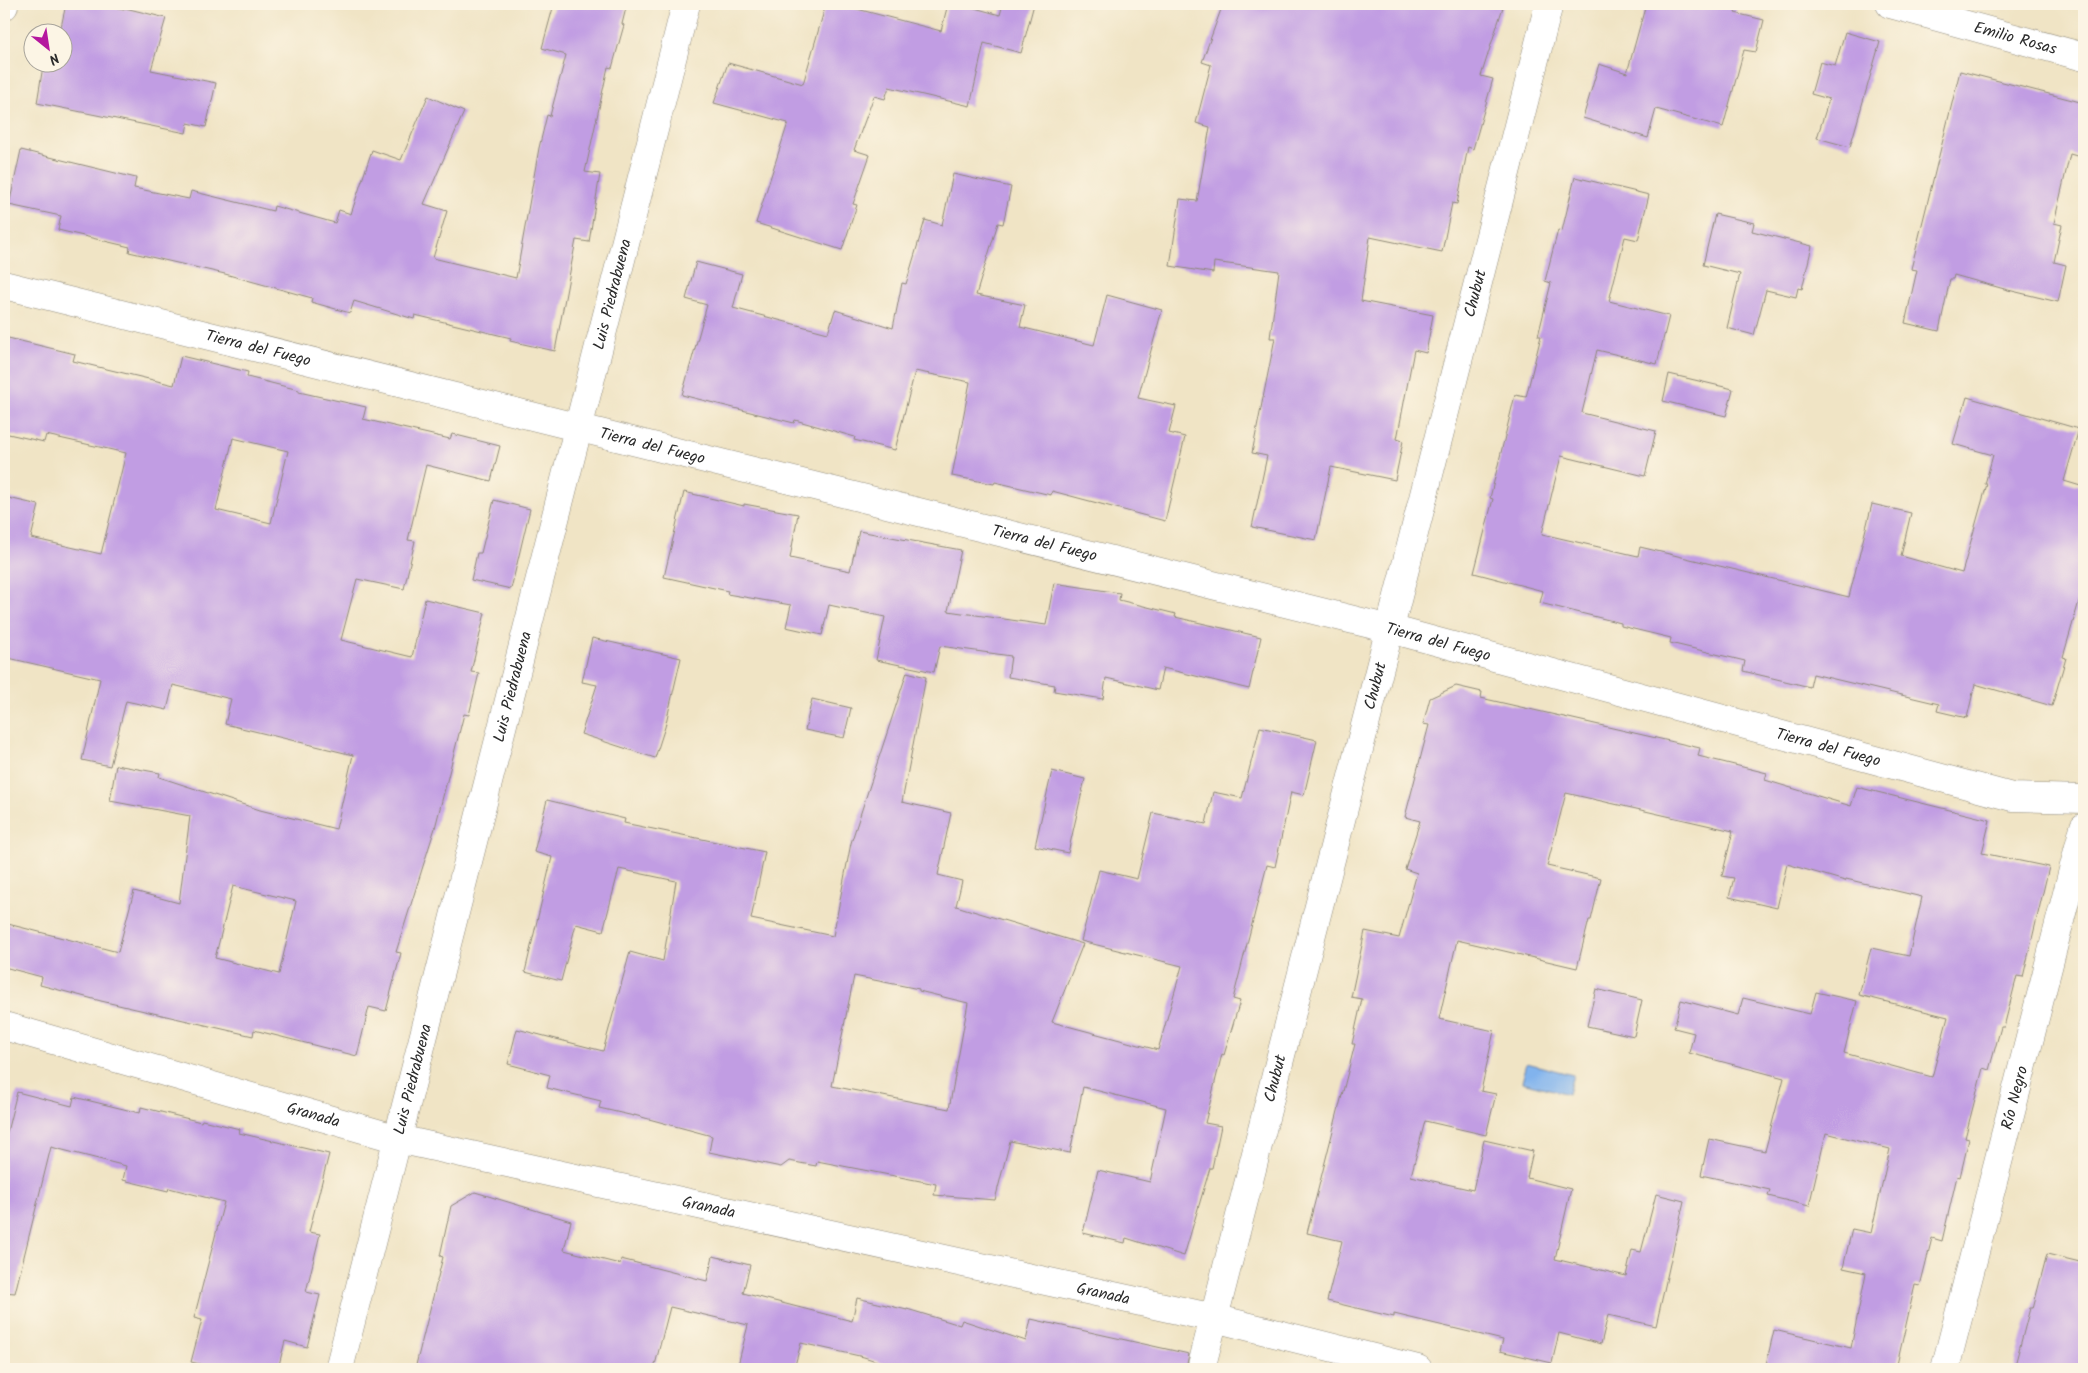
<svg xmlns="http://www.w3.org/2000/svg" width="2088" height="1373" viewBox="0 0 2088 1373" font-family="Kalam,sans-serif">
	<style>
		.water { fill: #81b3ed; stroke: #566f8c }
		.building { fill: #c19de3; fill-rule: evenodd }
		.lines { fill: none; stroke-linecap: round; stroke-linejoin: round }
		.street-casing { stroke: #8e8878; stroke-width: 29 }
		.street { stroke: #fff; stroke-width: 28 }
		.labels { text-anchor: middle; dominant-baseline: central; stroke-width: 5; stroke-linejoin: round; paint-order: stroke }
		.street-label { font-size: 16px; fill: #2b2b2b; stroke: #fcf5e5 }
	</style>
	<rect width="100%" height="100%" fill="#fcf5e5"/>
	<filter id="ink" filterUnits="userSpaceOnUse"><feTurbulence type="fractalNoise" baseFrequency=".02" numOctaves="2"/><feDisplacementMap in="SourceGraphic" scale="10" xChannelSelector="R" yChannelSelector="G"/><feConvolveMatrix kernelMatrix="1 2 1 2 8 2 1 2 1" color-interpolation-filters="sRGB"/></filter>
	<filter id="wash" filterUnits="userSpaceOnUse"><feTurbulence type="fractalNoise" baseFrequency=".0096" numOctaves="4" result="noise"/><feDisplacementMap in="SourceGraphic" scale="20" xChannelSelector="R" yChannelSelector="G"/><feGaussianBlur stdDeviation="1.12" result="paint"/><feColorMatrix in="noise" values="0 0 0 0 0 0 0 0 0 0 0 0 0 0 0 0 0 1.4 0 .05"/><feComposite in="paint" operator="in"/></filter>
	<g filter="url(#wash)">
		<rect width="100%" height="100%" fill="#f0e4c5"/>
		<path class="water" d="M1527,1063L1573,1075L1568,1094L1522,1082Z"/>
		<g id="blocks">
			<g class="building">
				<path d="M66,4H98L124,9L125,8L166,18L151,70L216,83L206,127L188,123L186,133L37,103L43,66L53,68L54,62H62V32H60Z"/>
				<path d="M554,4H627L622,24L624,25L612,68L608,67L585,172L600,174L589,242L576,240L555,351L510,341L511,338L415,315L414,319L354,301L350,313L311,302L312,298L225,274L129,252L130,247L58,230L61,216L9,205L21,150L136,178L134,188L189,199L191,191L273,211L274,206L335,223L339,210L351,214L372,150L401,160L428,96L464,112L424,204L447,211L433,258L516,278L539,148L547,115L550,116L566,55L542,48Z"/>
				<path d="M826,4H838L941,31L948,4H960L1000,15L1003,4H1034L1021,53L984,43L970,106L889,87L885,99L874,96L854,150L870,155L853,204L857,205L842,250L756,223L788,123L714,103L728,63L803,84Z"/>
				<path d="M1223,4H1504L1481,76L1493,79L1473,149L1468,147L1457,204L1452,203L1442,252L1370,237L1361,301L1433,315L1426,353L1414,350L1397,439L1403,441L1395,480L1331,467L1316,540L1252,527L1267,456L1252,453L1275,338H1270L1279,271L1214,262L1213,273L1170,266L1180,199L1197,201L1210,127L1196,123L1211,65L1202,62Z"/>
				<path d="M1646,4H1738L1735,13L1764,20L1756,52L1744,50L1723,127L1656,109L1648,138L1583,118L1599,64L1627,73Z"/>
				<path d="M1845,32L1880,42L1850,147L1817,138L1829,99L1811,94L1820,62L1835,66Z"/>
				<path d="M1960,71L2084,103V158L2070,154L2054,223L2062,225L2054,262L2066,265L2058,302L2008,290L1954,275L1953,279H1950L1939,331L1905,323L1917,270L1911,269Z"/>
				<path d="M953,174L1011,187L1003,224L998,223L976,295L1025,305L1020,327L1094,345L1107,295L1162,310L1138,398L1176,406L1169,433L1185,437L1165,521L1052,491L1051,495L995,482L994,484L952,476L970,382L915,371L895,450L854,440L855,437L795,420L794,423L682,395L707,305L686,299L696,262L742,274L733,308L828,333L835,310L893,328L902,283L906,284L925,220L942,225Z"/>
				<path d="M1575,177L1649,195L1638,240L1625,237L1609,301L1669,316L1657,364L1597,350L1582,413L1656,431L1645,476L1561,456L1542,534L1638,556L1640,547L1849,597L1872,504L1911,513L1901,556L1962,573L1987,484H1985L1993,455L1953,444L1967,397L2079,429L2064,481L2084,487V584L2063,657L2066,658L2052,706L1975,684L1967,718L1937,711L1939,704L1813,674L1810,687L1743,671L1745,661L1670,643L1671,638L1621,626V623L1540,603L1543,591L1474,573L1493,499L1490,498L1515,395L1526,397L1541,336H1538L1551,283L1545,281L1558,230L1562,231Z"/>
				<path d="M1715,214L1754,223L1752,231L1812,246L1802,289L1798,288L1796,297L1766,290L1754,335L1727,328L1740,274L1703,265Z"/>
				<path d="M4,337L75,354L73,361L174,385L181,356L248,372L247,377L299,390V392L366,407L363,419L450,439L452,434L500,446L491,481L426,465L408,540L415,541L404,589L357,579L341,640L412,657L425,599L485,613L471,672L479,673L469,715L464,714L435,828L396,952L401,953L386,1011L369,1007L357,1056L254,1030L253,1036L101,1001L40,985L42,977L4,967V923L118,952L134,891L179,903L190,816L110,801L116,765L160,773L159,777L260,810L336,829L353,755L225,724L231,699L173,685L167,710L126,701L110,766L82,760L100,679L4,657V497L39,505L31,538L101,554L126,453L46,435L44,442L4,433ZM233,438L288,451L271,523L216,510ZM233,886L296,901L279,974L215,958Z"/>
				<path d="M1669,374L1733,389L1726,416L1663,401Z"/>
				<path d="M684,492L744,506V504L798,514L790,558L850,571L859,531L961,550L948,611L1046,625L1054,583L1120,593L1119,600L1176,614L1175,617L1261,637L1249,689L1163,668L1158,690L1106,678L1103,699L1054,691L1055,685L1008,677L1011,656L940,646L934,672L876,660L885,617L829,605L822,635L786,627L791,605L727,594L728,591L664,577Z"/>
				<path d="M494,500L530,509L511,589L471,580L477,553H481Z"/>
				<path d="M592,638L681,658L665,727L655,758L581,734L597,685L582,682Z"/>
				<path d="M907,672L926,677L902,802L951,813L938,875L962,881L956,906L1083,944L1052,1022L1158,1050L1182,966L1081,941L1099,870L1137,879L1153,813L1206,824L1213,792L1242,798L1260,727L1317,740L1304,795L1291,792L1275,867L1267,865L1233,999L1240,1001L1224,1055L1222,1054L1205,1123L1221,1126L1212,1168H1210L1184,1256L1126,1238L1125,1243L1083,1233L1098,1170L1150,1182L1166,1108L1083,1087L1070,1153L1010,1141L995,1200L934,1195L936,1184L817,1161L816,1166L789,1161L781,1167L709,1152L712,1136L634,1115V1116L599,1108L601,1101L547,1088L550,1075L508,1064L517,1029L603,1051L630,952L663,961L676,881L619,869L603,931L576,924L561,981L525,972L552,857L534,852L547,800L625,819L624,823L765,852L751,919L833,936L851,843ZM854,976L919,989V991L968,1003L949,1109L832,1086Z"/>
				<path d="M1456,686L1482,692L1481,698L1700,748L1698,756L1767,773L1765,780L1851,806L1857,787L1990,820L1982,853L2049,867L2023,977L2017,976L2004,1027H2001L1989,1070L1983,1068L1965,1138L1969,1139L1960,1177L1957,1176L1942,1241L1932,1238L1920,1286L1915,1285L1896,1369H1765L1774,1330L1851,1348L1866,1273L1843,1268L1852,1229L1871,1233L1890,1149L1826,1133L1809,1206L1768,1196L1770,1190L1701,1175L1709,1139L1765,1151L1784,1078L1689,1053L1694,1033L1674,1028L1681,1000L1738,1015L1743,998L1810,1014L1816,992L1857,1001L1844,1053L1932,1077L1948,1017L1859,995L1871,948L1909,956L1922,897L1846,879L1845,881L1787,864L1777,908L1729,897L1734,878L1722,876L1733,831L1566,793L1547,866L1601,878L1591,920H1589L1577,968L1457,940L1439,1019L1494,1031L1481,1091L1496,1094L1486,1135L1425,1121L1411,1176L1473,1190L1484,1140L1533,1151L1527,1178L1571,1189L1555,1259L1626,1276L1632,1250L1641,1252L1656,1194L1684,1201L1656,1326L1608,1315L1601,1344L1559,1333L1552,1363L1500,1351L1503,1340L1394,1314V1317L1327,1301L1342,1241L1307,1233L1355,1044H1352L1362,999L1351,997L1365,931L1399,938L1417,873L1405,869L1420,821L1405,817L1429,725L1423,724L1430,698Z"/>
				<path d="M812,699L851,708L844,738L805,730Z"/>
				<path d="M1052,771L1085,779L1068,853L1035,846Z"/>
				<path d="M1596,989L1642,1000L1634,1036L1587,1026Z"/>
				<path d="M17,1092L72,1106L74,1097L140,1113L141,1107L201,1122L202,1120L240,1129L239,1133L329,1154L309,1232L320,1234L306,1292L320,1295L307,1347L285,1341L278,1369H222L191,1362L202,1320L194,1318L224,1202L169,1188L168,1191L123,1180L126,1166L51,1147L15,1293L4,1292V1144Z"/>
				<path d="M475,1192L571,1221L564,1250L620,1264L621,1259L707,1281L713,1256L750,1265L743,1293L852,1321L857,1298L907,1310V1309L960,1325L962,1320L1026,1341L1031,1319L1189,1354L1186,1369H900L864,1357L801,1343L794,1369H737L748,1325L670,1307L654,1369H415L443,1257L440,1256L451,1206Z"/>
				<path d="M2047,1254L2084,1263V1369H2014L2030,1308H2033Z"/>
			</g>
		</g>
	</g>
	<g filter="url(#ink)">
		<use href="#blocks" fill-opacity="0" stroke="#8e8878" stroke-width="1"/>
		<g class="lines">
			<g class="street-casing">
				<g id="street">
					<path id="s1" d="M1890,4L2084,57"/>
					<path d="M4,6V4"/>
					<path id="s2" d="M4,285L1390,629L2012,797L2084,799"/>
					<path id="s3" d="M4,1026L398,1139L1214,1318L1418,1369"/>
					<path id="s4" d="M339,1369L686,4"/>
					<path id="s5" d="M1201,1369L1549,4"/>
					<path id="s6" d="M1945,1369L2084,827"/>
				</g>
			</g>
			<use href="#street" class="street"/>
		</g>
	</g>
	<g class="labels">
		<g class="street-label">
			<text stroke="none"><textPath href="#s1" startOffset="130">Emilio Rosas</textPath></text>
			<text stroke="none"><textPath href="#s4" startOffset="1109">Luis Piedrabuena</textPath></text>
			<text stroke="none"><textPath href="#s5" startOffset="1110">Chubut</textPath></text>
			<text stroke="none"><textPath href="#s2" startOffset="262">Tierra del Fuego</textPath></text>
			<text stroke="none"><textPath href="#s2" startOffset="668">Tierra del Fuego</textPath></text>
			<text stroke="none"><textPath href="#s2" startOffset="1072">Tierra del Fuego</textPath></text>
			<text stroke="none"><textPath href="#s2" startOffset="1478">Tierra del Fuego</textPath></text>
			<text stroke="none"><textPath href="#s4" startOffset="704">Luis Piedrabuena</textPath></text>
			<text stroke="none"><textPath href="#s5" startOffset="705">Chubut</textPath></text>
			<text stroke="none"><textPath href="#s2" startOffset="1882">Tierra del Fuego</textPath></text>
			<text stroke="none"><textPath href="#s4" startOffset="299">Luis Piedrabuena</textPath></text>
			<text stroke="none"><textPath href="#s5" startOffset="300">Chubut</textPath></text>
			<text stroke="none"><textPath href="#s6" startOffset="280">Río Negro</textPath></text>
			<text stroke="none"><textPath href="#s3" startOffset="322">Granada</textPath></text>
			<text stroke="none"><textPath href="#s3" startOffset="728">Granada</textPath></text>
			<text stroke="none"><textPath href="#s3" startOffset="1132">Granada</textPath></text>
		</g>
	</g>
	<rect width="2088" height="1373" fill="none" stroke="#fcf5e5" stroke-width="20"/>
	<g transform="translate(48 48) rotate(150)"><circle r="24" fill="#fcf5e5" stroke="#a8a49b"/>
	<path d="M0-4L9 19L0 12L-9 19Z" fill="#b5179e"/>
	<text y="-8" font-size="14" font-weight="bold" text-anchor="middle" fill="#2b2b2b">N</text>
	</g>
</svg>
